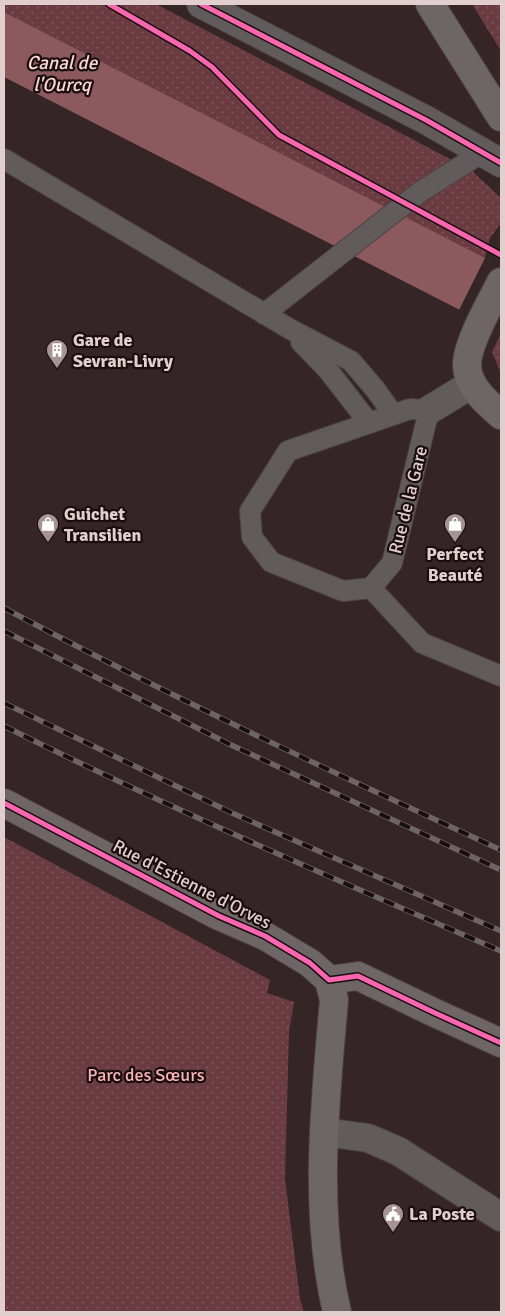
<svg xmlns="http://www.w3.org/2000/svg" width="505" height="1316" viewBox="0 0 505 1316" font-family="Signika,sans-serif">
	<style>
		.green { fill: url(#green-dots) }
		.water { fill: #8c595e }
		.pier { fill: #352527 }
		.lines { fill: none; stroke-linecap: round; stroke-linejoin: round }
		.lane-casing { stroke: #4f4243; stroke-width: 22 }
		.street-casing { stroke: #4f4243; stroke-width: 30 }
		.secondary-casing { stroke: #4f4243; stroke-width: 30 }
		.lane { stroke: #615b5b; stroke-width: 20 }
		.street { stroke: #615b5b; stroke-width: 28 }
		.secondary { stroke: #6e6666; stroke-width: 28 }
		.rail-casing { stroke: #6d6465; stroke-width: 5.5 }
		.rail { stroke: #1a0d0e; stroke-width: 4; stroke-dasharray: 11; stroke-linecap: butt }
		.cycleway-casing { stroke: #1a0d0e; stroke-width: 8 }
		.cycleway { stroke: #f766af; stroke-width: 5 }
		.labels { text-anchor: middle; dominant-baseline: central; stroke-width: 4.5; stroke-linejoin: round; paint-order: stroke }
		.poi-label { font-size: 18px; font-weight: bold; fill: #e3cecf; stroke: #1a0d0e; text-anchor: start }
		.street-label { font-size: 18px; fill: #e3cecf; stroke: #1a0d0e }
		.park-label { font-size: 18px; fill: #f9b3b8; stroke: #1a0d0e }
		.water-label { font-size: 19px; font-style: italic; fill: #fbd6d8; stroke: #1a0d0e }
	</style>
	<defs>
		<pattern id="green-dots" width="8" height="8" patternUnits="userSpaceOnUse" patternTransform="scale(1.25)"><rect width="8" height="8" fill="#6a3b40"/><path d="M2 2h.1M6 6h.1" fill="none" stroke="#7f565b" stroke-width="1.8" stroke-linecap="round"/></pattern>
	</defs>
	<rect width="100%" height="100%" fill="#352527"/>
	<g class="green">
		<path d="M4,4H156L471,170L501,198V223L490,238L485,258L4,12Z"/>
		<path d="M472,4H501V52V51Z"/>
		<path d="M501,333V374L492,352Z"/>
		<path d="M4,837L270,980L267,993L294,1002L289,1032L285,1179L300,1299L304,1312H4Z"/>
	</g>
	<path class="water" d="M4,12L501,266V331L4,77Z"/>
	<path class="pier" d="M486,256L501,264V329L499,333L458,312Z"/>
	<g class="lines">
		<g class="lane-casing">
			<g id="lane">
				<path d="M4,159L290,329L351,361L375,389L393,414"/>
				<path d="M264,314L420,192L483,152"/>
				<path d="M301,342L328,370L369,423"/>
				<path d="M410,409L429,410L392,563L371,588L343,591L271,562L252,537L250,511L288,451Z"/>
				<path d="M371,588L422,643L501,676"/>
			</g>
		</g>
		<g class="street-casing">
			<g id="street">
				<path d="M201,4L426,120L501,163"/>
				<path d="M429,410L472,384"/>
				<path d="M324,1132L368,1138L398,1151L501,1217"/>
			</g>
		</g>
		<g class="secondary-casing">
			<g id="secondary">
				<path d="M430,4L501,117"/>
				<path d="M501,282C491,302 467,343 467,365C467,386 487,403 501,415"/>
				<path d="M4,803L219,916L265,936L310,963L329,980L358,976L435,1013L501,1043"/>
				<path d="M329,980L334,1000C325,1103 313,1211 337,1312"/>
			</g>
		</g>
		<use href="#lane" class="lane"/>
		<use href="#street" class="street"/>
		<use href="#secondary" class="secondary"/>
		<g class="rail-casing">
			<g id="rail">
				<path d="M4,608C167,695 334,773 501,850"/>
				<path d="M4,631L229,744L501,870"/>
				<path d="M4,703L232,813L501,931"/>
				<path d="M4,726C167,807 334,879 501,951"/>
			</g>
		</g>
		<use href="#rail" class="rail"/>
		<g class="cycleway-casing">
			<g id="cycleway">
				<path d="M109,4L190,51L212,67L279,135L501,255"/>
				<path d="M201,4L426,120L501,163"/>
				<path d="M4,803L219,916L265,936L310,963L329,980L358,976L435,1013L501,1043"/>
			</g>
		</g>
		<use href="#cycleway" class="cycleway"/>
	</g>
	<defs>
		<g id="building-pin" transform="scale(1.125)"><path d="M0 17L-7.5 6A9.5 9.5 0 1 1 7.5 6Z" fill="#a69394" stroke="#1a0d0e"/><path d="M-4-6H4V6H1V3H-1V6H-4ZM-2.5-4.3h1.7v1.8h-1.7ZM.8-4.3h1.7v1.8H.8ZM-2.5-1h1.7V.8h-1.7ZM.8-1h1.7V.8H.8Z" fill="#fff"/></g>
		<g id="shop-pin" transform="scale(1.125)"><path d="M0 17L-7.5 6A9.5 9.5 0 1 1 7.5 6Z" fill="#a69394" stroke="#1a0d0e"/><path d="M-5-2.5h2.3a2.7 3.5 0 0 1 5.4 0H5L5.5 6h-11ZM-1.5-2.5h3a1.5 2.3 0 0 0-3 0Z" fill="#fff"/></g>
		<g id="civic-pin" transform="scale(1.125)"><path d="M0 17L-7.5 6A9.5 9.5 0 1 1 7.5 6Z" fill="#a69394" stroke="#1a0d0e"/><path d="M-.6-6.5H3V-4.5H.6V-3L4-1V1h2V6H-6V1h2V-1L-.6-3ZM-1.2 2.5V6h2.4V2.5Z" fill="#fff"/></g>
	</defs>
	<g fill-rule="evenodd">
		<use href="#building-pin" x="57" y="350"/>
		<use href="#shop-pin" x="48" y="524"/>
		<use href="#shop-pin" x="455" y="524"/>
		<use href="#civic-pin" x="393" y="1214"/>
	</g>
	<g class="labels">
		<g class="poi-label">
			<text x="73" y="340">Gare de<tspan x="73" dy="21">Sevran-Livry</tspan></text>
			<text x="64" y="514">Guichet<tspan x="64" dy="21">Transilien</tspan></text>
			<text x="455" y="554" text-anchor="middle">Perfect<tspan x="455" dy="21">Beauté</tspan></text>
			<text x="409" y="1214">La Poste</text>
		</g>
		<g class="street-label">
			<text transform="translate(408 500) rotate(-76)">Rue de la Gare</text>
			<text transform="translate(192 884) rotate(27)">Rue d'Estienne d'Orves</text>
		</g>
		<g class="park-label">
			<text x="146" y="1075">Parc des Sœurs</text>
		</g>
		<g class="water-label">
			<text x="62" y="63">Canal de<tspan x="62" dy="22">l'Ourcq</tspan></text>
		</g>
	</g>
	<rect width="505" height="1316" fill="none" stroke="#e3cecf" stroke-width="10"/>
</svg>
